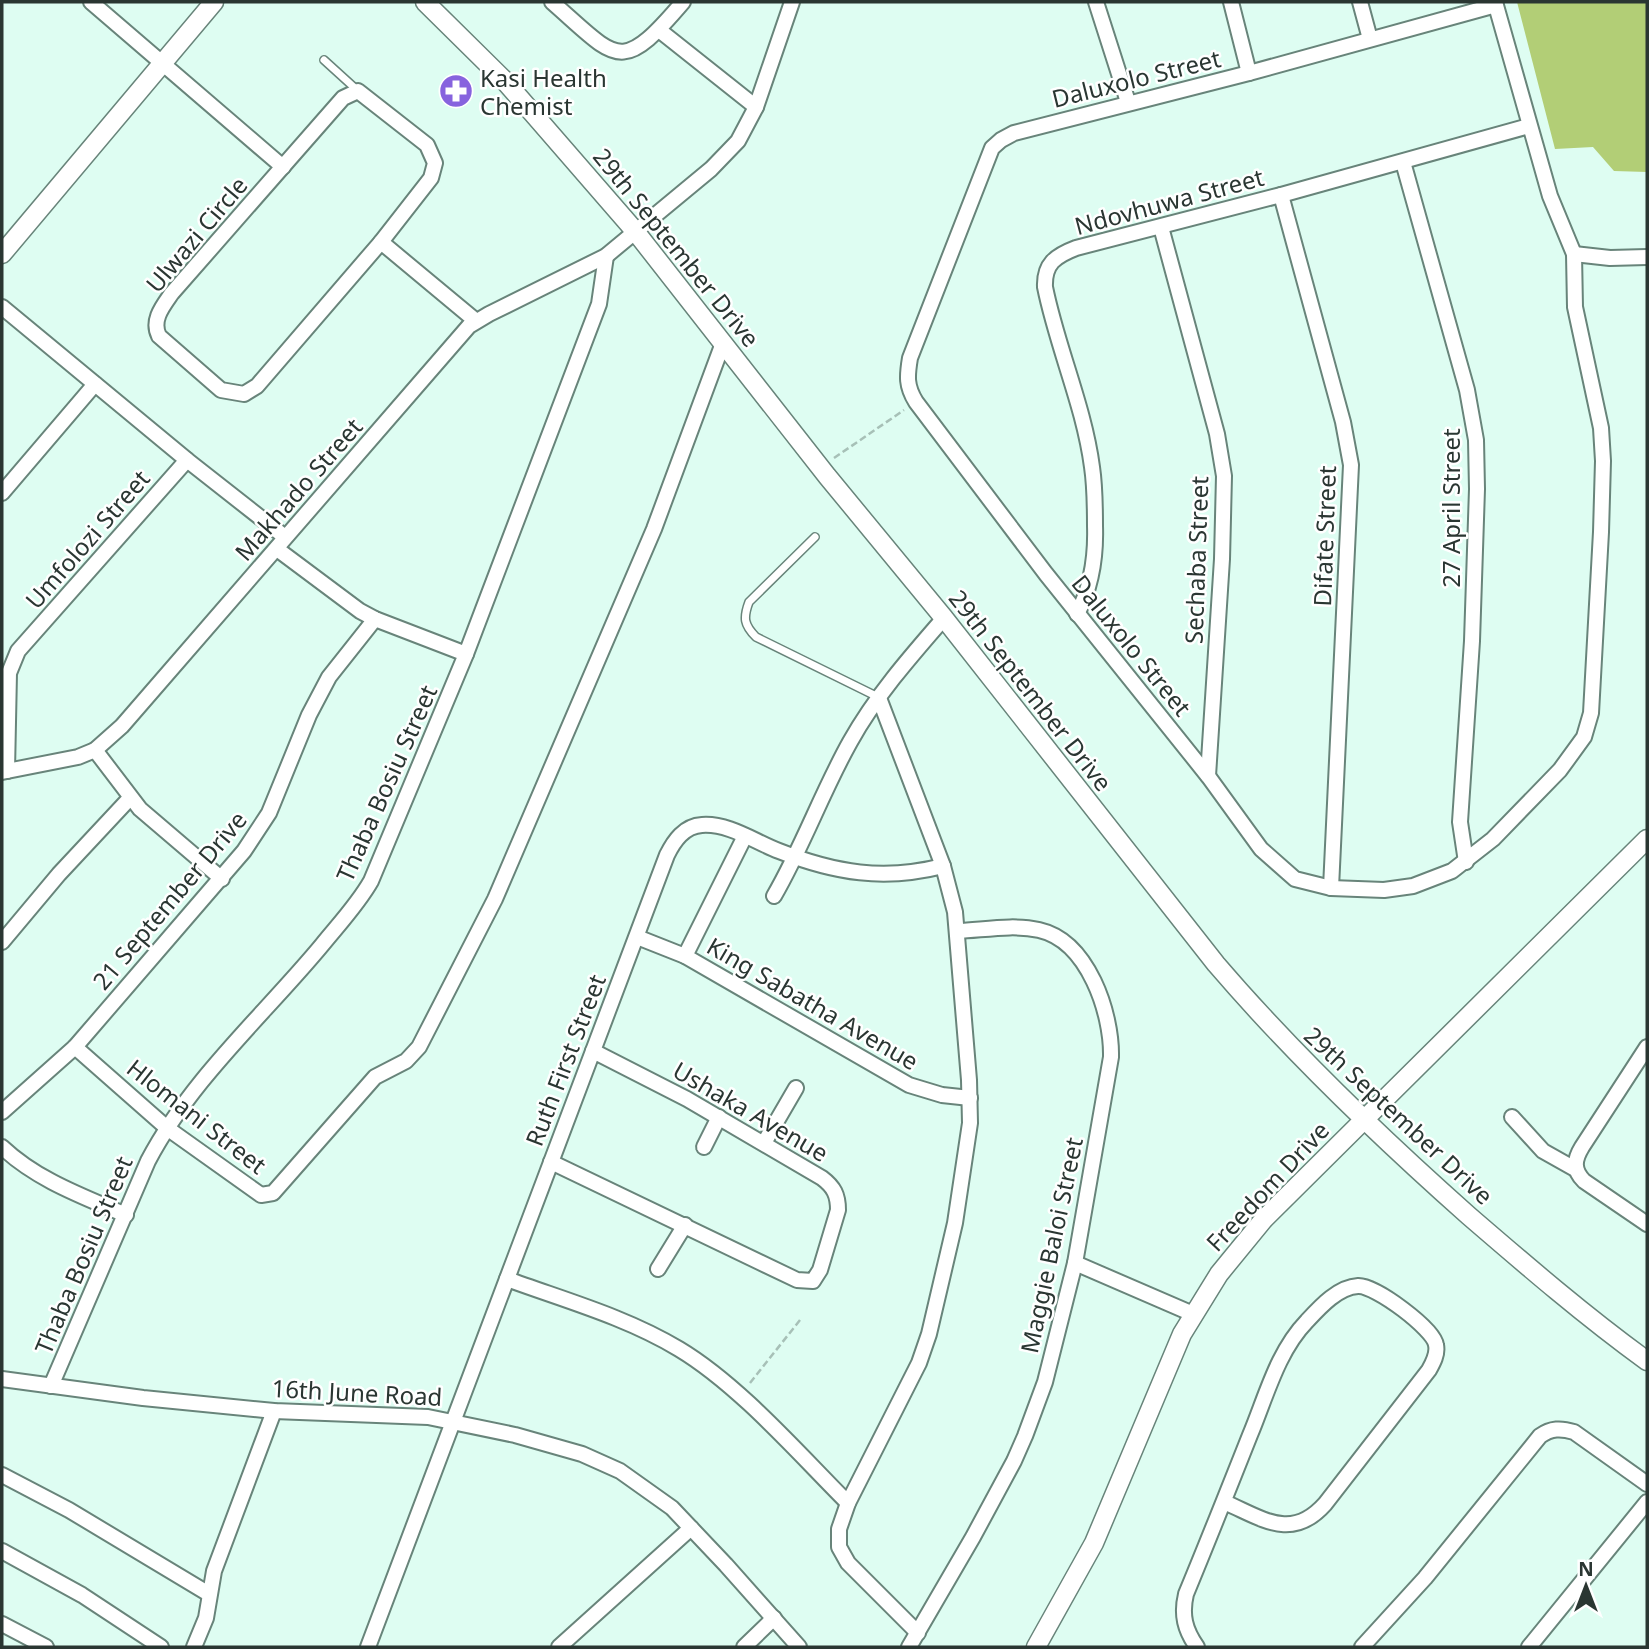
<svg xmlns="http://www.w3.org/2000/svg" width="1649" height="1649" viewBox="0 0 1649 1649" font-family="'Noto Sans',sans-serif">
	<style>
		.green { fill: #b2ce76 }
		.building { fill: #61f4f6 }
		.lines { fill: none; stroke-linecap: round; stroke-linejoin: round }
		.service-casing { stroke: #68847a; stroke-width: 10 }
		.minor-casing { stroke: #68847a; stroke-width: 18 }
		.tertiary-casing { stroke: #68847a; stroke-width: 21 }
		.path { stroke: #a7c0b7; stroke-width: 2.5; stroke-dasharray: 7 3.5; stroke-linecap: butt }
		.service { stroke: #fff; stroke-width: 7 }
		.minor { stroke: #fff; stroke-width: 14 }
		.tertiary { stroke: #fff; stroke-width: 18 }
		.labels { text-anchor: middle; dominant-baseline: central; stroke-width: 5; stroke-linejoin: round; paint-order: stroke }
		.poi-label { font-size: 24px; fill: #2a3632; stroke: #fff; text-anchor: start }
		.street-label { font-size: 24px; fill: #2a3632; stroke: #fff }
	</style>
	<rect width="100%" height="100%" fill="#defdf2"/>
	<path class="green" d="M1517,2H1647V172L1614,171L1593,147L1555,149Z"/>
	<path class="building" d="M458,79L468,89L455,102L444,92Z"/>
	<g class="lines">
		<g class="service-casing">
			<g id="service">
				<path d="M324,60L357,90"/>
				<path d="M815,537L749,602C743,618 744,625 756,637L878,697"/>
			</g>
		</g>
		<g class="minor-casing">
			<g id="minor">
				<path d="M91,2L283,167"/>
				<path d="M552,2C618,60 620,76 683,2"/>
				<path d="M1096,2L1128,102"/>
				<path d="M1231,2L1249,73"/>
				<path d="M1360,2L1370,39"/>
				<path d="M1495,2L1550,196L1574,254L1575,307L1601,428L1603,461L1601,532L1591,713L1584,737L1560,770L1493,839L1452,871L1413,886L1384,890L1331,888L1295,879L1261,849L1208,776L1046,574L916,402C906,386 907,376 910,358L992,148L1001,140L1014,133L1249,73L1496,5"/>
				<path d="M659,30L756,107"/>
				<path d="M358,91L427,145L435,163L431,178L381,242L257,386L244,394L221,390L159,336C151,320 163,306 172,293L343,98Z"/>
				<path d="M1403,162L1467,390L1476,440L1477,489L1472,641L1460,822L1466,862"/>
				<path d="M1281,195L1343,422L1351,465L1331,888"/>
				<path d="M1161,227L1217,434L1224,476L1222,559L1208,776"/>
				<path d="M381,242L476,321"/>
				<path d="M1574,254L1610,258L1647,257"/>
				<path d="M2,307L187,460L285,537"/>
				<path d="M2,493L95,384"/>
				<path d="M277,549L360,611L375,619L466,654"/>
				<path d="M1077,614C1092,586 1096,557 1095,526C1095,506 1095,487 1092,467C1084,406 1057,347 1045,287C1044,264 1055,256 1076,248L1281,195L1529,126"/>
				<path d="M879,698L943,866L955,912L969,1080L970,1123L955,1223L929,1334L919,1363L848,1503L839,1529V1547L848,1563L918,1633"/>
				<path d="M95,750L140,809L222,879"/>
				<path d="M7,771L9,673L18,651L187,460"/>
				<path d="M2,772L78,757L95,750L122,726L469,326L489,314L606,256L711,169L738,141L756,107L792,2"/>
				<path d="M774,896C803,846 822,792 850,742C875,697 910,657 944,618"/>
				<path d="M637,937L685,956L909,1085L942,1095L970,1098"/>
				<path d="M2,942L59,874L130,798"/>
				<path d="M685,956L745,836"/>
				<path d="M75,1047L167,1128L261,1195L273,1193L375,1077L406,1061L419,1047L495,899L654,529L723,343"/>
				<path d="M1647,1047L1582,1147C1574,1160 1573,1170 1584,1181L1647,1224"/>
				<path d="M2,1112L75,1047L244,851L269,813L309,715L329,677L375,619"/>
				<path d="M1512,1117L1543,1151L1575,1169"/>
				<path d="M764,1143L796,1088"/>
				<path d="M2,1147C37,1180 82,1196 126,1215"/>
				<path d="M704,1147L719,1117"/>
				<path d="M551,1162L797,1280L813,1281L820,1270L838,1210C838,1195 834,1187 822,1178L687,1099L593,1051"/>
				<path d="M1075,1263L1193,1314"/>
				<path d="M658,1269L685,1225"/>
				<path d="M507,1279C564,1300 626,1317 679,1349C739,1385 798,1453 848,1503"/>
				<path d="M2,1379L143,1398L274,1411L428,1417L515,1435L582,1454L620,1471L672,1508L726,1565L799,1647"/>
				<path d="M51,1386L148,1161C191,1079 264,1015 322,945C339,924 358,904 371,881L466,654L599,304L606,256"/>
				<path d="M2,1475L69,1510L209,1594"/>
				<path d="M2,1551L82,1595L161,1647"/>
				<path d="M2,1624L46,1647"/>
				<path d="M194,1647L206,1618L214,1571L274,1411"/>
				<path d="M368,1647L667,855C674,841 684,826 702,825C729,823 755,842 779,851C835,873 884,881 943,866"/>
				<path d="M559,1647L691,1528"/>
				<path d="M744,1647L774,1618"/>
				<path d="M909,1647L973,1537L1014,1461L1025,1436L1045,1382L1075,1263L1111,1057C1112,1013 1088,941 1039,930C1013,924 983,930 958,931"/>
				<path d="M1197,1647C1185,1630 1181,1615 1186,1594C1208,1541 1229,1488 1250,1435C1266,1397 1277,1352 1307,1321C1320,1307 1338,1287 1358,1286C1375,1285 1434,1329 1436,1345C1438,1354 1433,1363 1429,1370L1325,1504C1291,1542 1262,1518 1224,1502"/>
				<path d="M1362,1647L1425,1578L1540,1436C1551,1428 1561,1428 1574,1432L1647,1484"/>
				<path d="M1529,1647L1647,1502"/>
			</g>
		</g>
		<g class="tertiary-casing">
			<g id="tertiary">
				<path d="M425,2L503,79L635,231L827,476L944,618L1216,964C1294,1055 1380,1137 1469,1216C1527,1266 1585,1316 1647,1361"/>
				<path d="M2,254L214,2"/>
				<path d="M1036,1647L1094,1543L1182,1334L1219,1274L1264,1219L1647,839"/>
			</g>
		</g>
		<g class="path">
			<path d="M834,458L904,410"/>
			<path d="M750,1383L800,1320"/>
		</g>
		<use href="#service" class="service"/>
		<use href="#minor" class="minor"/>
		<use href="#tertiary" class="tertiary"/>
	</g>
	<defs>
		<g id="pharmacy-disc" transform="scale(1.75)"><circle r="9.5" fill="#8763de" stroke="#fff"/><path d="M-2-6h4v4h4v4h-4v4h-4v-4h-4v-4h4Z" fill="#fff"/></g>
	</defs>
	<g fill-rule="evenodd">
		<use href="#pharmacy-disc" x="456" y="91"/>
	</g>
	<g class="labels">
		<g class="poi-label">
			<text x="480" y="77">Kasi Health<tspan x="480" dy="28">Chemist</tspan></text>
		</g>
		<g class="street-label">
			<text transform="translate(1136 78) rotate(-14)">Daluxolo Street</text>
			<text transform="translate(1169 201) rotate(-15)">Ndovhuwa Street</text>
			<text transform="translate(196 234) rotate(-50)">Ulwazi Circle</text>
			<text transform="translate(677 247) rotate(51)">29th September Drive</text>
			<text transform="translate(298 489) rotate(-49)">Makhado Street</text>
			<text transform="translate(1450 508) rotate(-90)">27 April Street</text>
			<text transform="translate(1324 536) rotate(-88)">Difate Street</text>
			<text transform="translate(87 539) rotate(-49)">Umfolozi Street</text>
			<text transform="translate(1196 560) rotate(-88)">Sechaba Street</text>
			<text transform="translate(1132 645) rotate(51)">Daluxolo Street</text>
			<text transform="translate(1031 690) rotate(52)">29th September Drive</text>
			<text transform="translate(386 783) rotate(-66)">Thaba Bosiu Street</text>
			<text transform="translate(169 900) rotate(-50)">21 September Drive</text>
			<text transform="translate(813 1003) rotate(30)">King Sabatha Avenue</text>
			<text transform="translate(565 1060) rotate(-69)">Ruth First Street</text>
			<text transform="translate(751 1111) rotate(30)">Ushaka Avenue</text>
			<text transform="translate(1399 1115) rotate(43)">29th September Drive</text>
			<text transform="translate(197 1116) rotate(38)">Hlomani Street</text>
			<text transform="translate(1267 1186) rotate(-47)">Freedom Drive</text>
			<text transform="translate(1051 1245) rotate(-78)">Maggie Baloi Street</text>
			<text transform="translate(83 1255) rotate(-67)">Thaba Bosiu Street</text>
			<text transform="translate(357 1392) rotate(3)">16th June Road</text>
		</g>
	</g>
	<rect width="1649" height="1649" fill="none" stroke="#2a3632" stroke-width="7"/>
	<g transform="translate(1586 1586)" stroke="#ffffff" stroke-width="5" paint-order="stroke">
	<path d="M0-5L12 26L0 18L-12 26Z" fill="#2a3632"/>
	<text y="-10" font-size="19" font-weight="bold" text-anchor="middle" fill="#2a3632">N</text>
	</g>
</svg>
